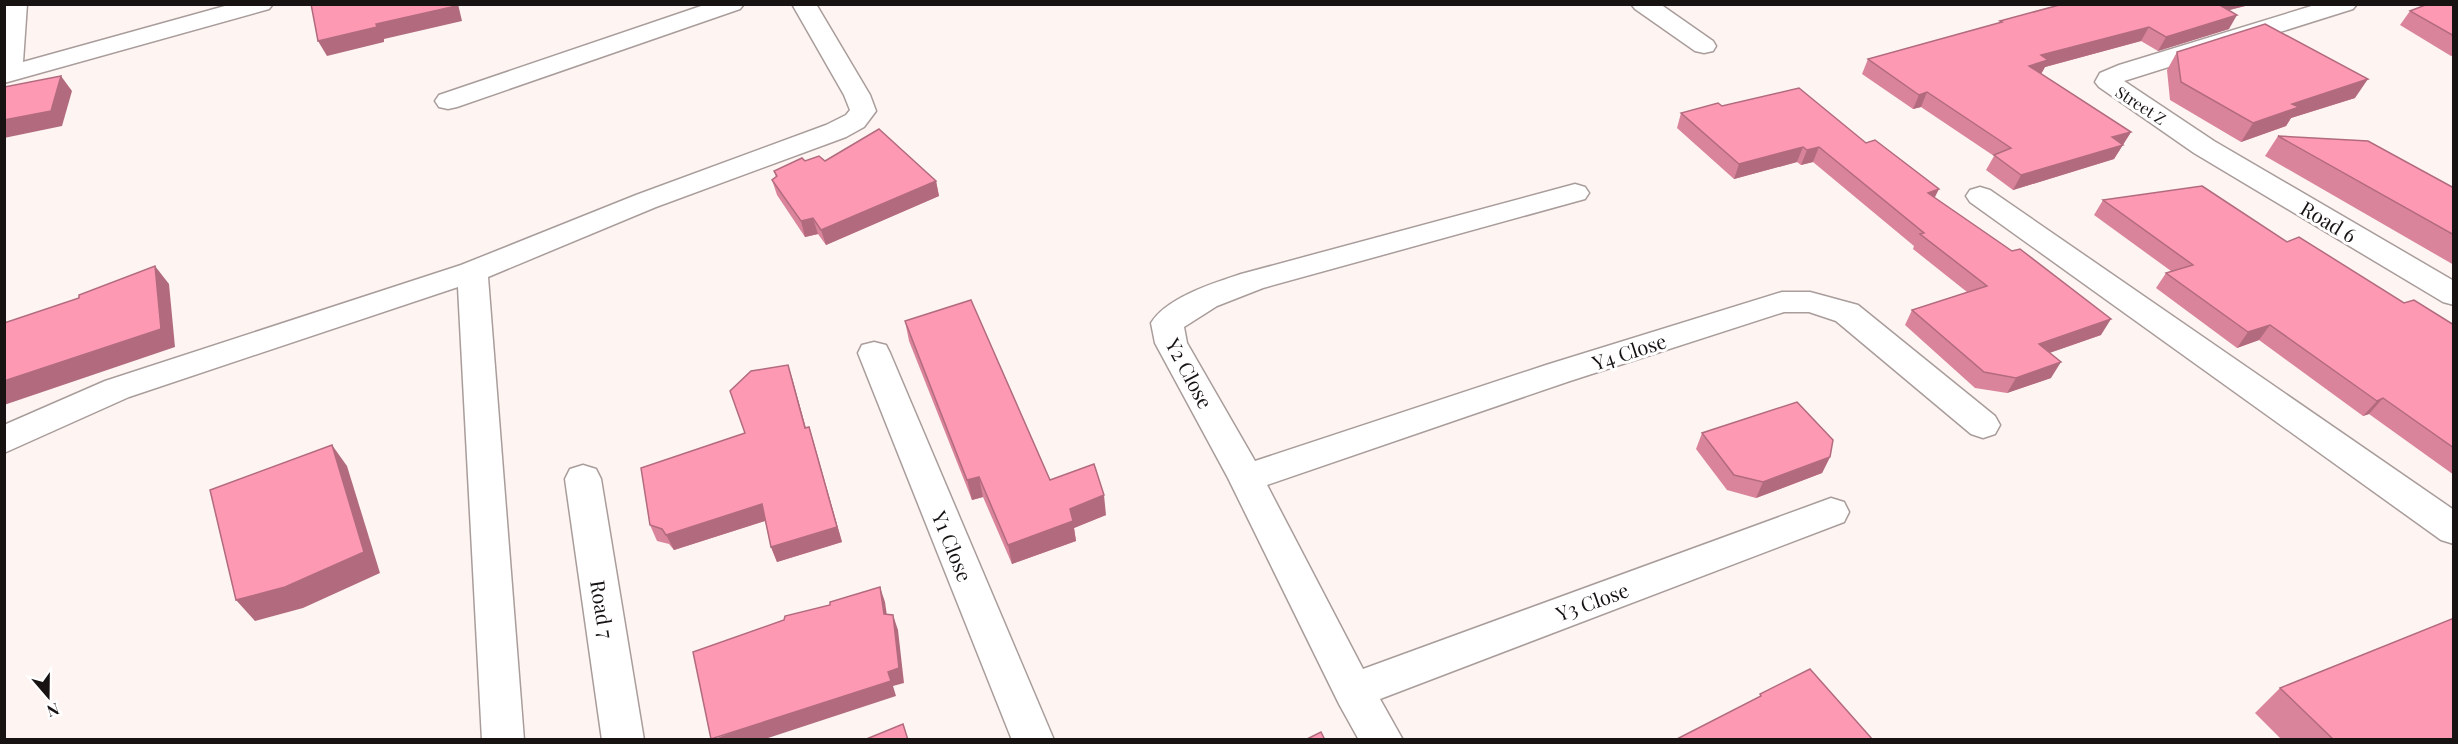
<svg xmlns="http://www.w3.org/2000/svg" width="2458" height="744" viewBox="0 0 2458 744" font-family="'Playfair Display',serif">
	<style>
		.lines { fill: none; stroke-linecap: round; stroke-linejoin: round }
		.minor-casing { stroke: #a99d9b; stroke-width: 3 }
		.minor { fill: #fff; fill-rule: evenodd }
		.wall { fill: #da849b }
		.shaded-wall { fill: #b26b7e }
		.building { fill: #fe99b4; stroke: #b26b7e; stroke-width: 1.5 }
		.labels { text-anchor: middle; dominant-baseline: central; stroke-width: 6; stroke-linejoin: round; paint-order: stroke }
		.far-street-label { font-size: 16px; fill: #171312; stroke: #fff }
		.street-label { font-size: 20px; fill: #171312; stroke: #fff }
	</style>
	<rect width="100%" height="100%" fill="#fef4f2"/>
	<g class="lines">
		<g class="minor-casing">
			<g id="minor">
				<path d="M4,4H27L23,62L232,4H273L269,9L4,83Z"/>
				<path d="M707,4H744L740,9L457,107L448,109L439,107L435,101L439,95Z"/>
				<path d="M792,4H816L870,95L876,111L864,127L846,137L656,207L488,277L524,740H482L458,287L129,397L4,453V425L105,381L461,265L636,195L826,125L846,115L850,110L844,95Z"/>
				<path d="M1631,4H1660L1713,41L1716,46L1713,51L1704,53L1695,51L1635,9Z"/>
				<path d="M2318,4H2357L2353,9L2124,81L2214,141L2454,281V305L2443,302L2194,153L2099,87L2095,82L2100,73L2119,65Z"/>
				<path d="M1575,184L1585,187L1589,193L1585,199L1263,288L1217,306L1184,327L1187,343L1255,461L1546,365L1782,292H1810L1858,305L1995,416L2000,425L1995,434L1983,438L1971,434L1836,321L1809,312H1784L1570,381L1267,485L1363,669L1831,498L1844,502L1849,512L1844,522L1380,699L1403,740H1359L1339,704L1228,478L1155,343L1151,323C1167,297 1214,283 1241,274Z"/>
				<path d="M1980,187L1990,190L2454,510V544L2441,540L1970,202L1966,196L1970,190Z"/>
				<path d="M874,342L886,345L890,353L1054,740H1012L858,353L862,345Z"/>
				<path d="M583,465L596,469L601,479L644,740H602L565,479L570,469Z"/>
			</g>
		</g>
		<use href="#minor" class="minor"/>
	</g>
	<g class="wall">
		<path d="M2063,4H2253L2229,10V29L2158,51L2141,41L2045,67L2041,74L2131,132L2114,159L2013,190L1986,170L1994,156L1921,107L1913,109L1862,74L1868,59L1999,23L2000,21Z"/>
		<path d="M2454,4V55L2451,56L2400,25L2410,11Z"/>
		<path d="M2177,52L2355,98L2291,118L2286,126L2241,142L2170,100L2167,70Z"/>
		<path d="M1722,106L1866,143L1935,198L2101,335L2049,353L2051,378L2007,393L1975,388L1905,325L1912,310L1967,292L1913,249L1914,246L1813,162L1801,165L1797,162L1734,179L1677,128L1681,113Z"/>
		<path d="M2278,136L2454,188V265L2265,156Z"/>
		<path d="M805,161H825L936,181L939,196L826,245L818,234L805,237L777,195L772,180L776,177L774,171Z"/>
		<path d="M2103,200L2287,242L2404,303L2454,325V475L2369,414L2363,416L2259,340L2237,348L2156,288L2166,273L2171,271L2094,215Z"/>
		<path d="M905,321L1050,480L1106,515L1074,528L1076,541L1012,564L983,497L972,500L909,341Z"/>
		<path d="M788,365L806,428L809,427L814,443L842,542L777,562L771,547L765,521L674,550L669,544L657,541L650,525L745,433Z"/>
		<path d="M1702,433L1830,457L1822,473L1756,498L1727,490L1696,449Z"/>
		<path d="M2280,688L2454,740H2282L2255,713Z"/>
	</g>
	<g class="shaded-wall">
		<path d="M455,4H458L462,21L384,39V42L327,56L318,41L376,24Z"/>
		<path d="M2213,4H2253L2206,16Z"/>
		<path d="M2237,15L2229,29L2158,51L2166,37Z"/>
		<path d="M2149,27L2141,41L2045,67L2041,74L2029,66L2041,55Z"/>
		<path d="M61,76L72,91L62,126L4,138V120Z"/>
		<path d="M2368,79L2355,98L2291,118L2286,126L2241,142L2253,123L2292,104Z"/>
		<path d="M1927,92L1921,107L1913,109L1919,95Z"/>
		<path d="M2131,132L2114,159L2013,190L2021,175L2112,137Z"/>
		<path d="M1803,147L1797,162L1734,179L1739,164Z"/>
		<path d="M1819,147L1813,162L1801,165L1807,150Z"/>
		<path d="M936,181L939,196L826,245L821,230Z"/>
		<path d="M1939,189L1931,205L1928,193Z"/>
		<path d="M813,218L818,234L805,237L801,221Z"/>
		<path d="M155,266L169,284L175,347L4,405V381Z"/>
		<path d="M2111,319L2101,335L2029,360L2039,344Z"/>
		<path d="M2270,325L2259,340L2237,348L2248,332Z"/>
		<path d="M2061,362L2051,378L2007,393L2016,378Z"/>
		<path d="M788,365L793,381L810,444L805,428Z"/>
		<path d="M2383,398L2369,414L2363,416L2377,401Z"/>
		<path d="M809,427L842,542L777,562L771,547Z"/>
		<path d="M332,445L347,466L380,573L303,608L255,621L236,600Z"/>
		<path d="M1830,457L1822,473L1756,498L1763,482Z"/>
		<path d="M979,477L983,497L972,500L967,480Z"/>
		<path d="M1104,495L1106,515L1074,528L1076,541L1012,564L1008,545L1070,509Z"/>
		<path d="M762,504L768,520L674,550L666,535Z"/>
		<path d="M880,587L885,602L889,630L884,614Z"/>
		<path d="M893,615L898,630L904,683L893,686L896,696L762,740H712L888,672Z"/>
	</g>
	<g class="building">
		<path d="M311,4H455L456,6L376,24L377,27L318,41Z"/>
		<path d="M2063,4H2218L2237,15L2166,37L2149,27L2041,55L2048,60L2029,66L2131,132L2112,137L2123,145L2021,175L1994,155L2011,148L1927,92L1919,95L1868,59L2002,22L2000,21Z"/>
		<path d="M2428,4H2454V36L2410,11Z"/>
		<path d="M2265,24L2368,79L2292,104L2299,107L2253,123L2181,82L2177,52Z"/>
		<path d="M61,76L51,111L4,120V87Z"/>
		<path d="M1799,88L1866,143L1875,140L1939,189L1928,193L2012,251L2020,249L2111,319L2039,344L2061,362L2016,378L1984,372L1912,310L1987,286L1920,234L1924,233L1819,147L1807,150L1803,147L1739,164L1681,113L1718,103L1722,106Z"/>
		<path d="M879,129L936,181L821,230L813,218L801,221L772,180L777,176L774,171L802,158L805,161L819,156L825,161Z"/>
		<path d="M2278,136L2368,141L2454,188V235Z"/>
		<path d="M2202,186L2287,242L2299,237L2404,303L2414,300L2454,325V448L2383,398L2377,401L2270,325L2248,332L2166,273L2193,265L2103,200Z"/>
		<path d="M155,266L161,329L4,381V323L79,298V295Z"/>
		<path d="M971,300L1050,480L1094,464L1104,495L1070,509L1073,521L1008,545L979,477L967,480L905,321Z"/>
		<path d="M788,365L805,428L809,427L837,527L771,547L762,504L666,535L662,529L650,525L641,468L745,433L730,391L751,371Z"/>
		<path d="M1797,402L1833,440L1830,457L1763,482L1734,475L1702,433Z"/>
		<path d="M332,445L364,552L285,587L236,600L210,490Z"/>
		<path d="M880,587L884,614L893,615L899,668L888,672L891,681L711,739L693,652L784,620L785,616L830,605V602Z"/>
		<path d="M2454,618V740H2334L2280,688Z"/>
		<path d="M1810,669L1873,740H1675L1761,696L1760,694Z"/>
		<path d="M903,724L908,740H864Z"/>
		<path d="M1321,732L1325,740H1305Z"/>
	</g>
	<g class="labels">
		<g class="far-street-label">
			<text transform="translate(2141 105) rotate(33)">Street Z</text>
		</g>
		<g class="street-label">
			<text transform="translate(2329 221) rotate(31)">Road 6</text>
			<text transform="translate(1629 351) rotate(-18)">Y4 Close</text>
			<text transform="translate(1190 373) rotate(62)">Y2 Close</text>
			<text transform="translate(953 546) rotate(68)">Y1 Close</text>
			<text transform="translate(1592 601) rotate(-20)">Y3 Close</text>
			<text transform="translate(603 609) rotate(81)">Road 7</text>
		</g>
	</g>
	<rect width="2458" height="744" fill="none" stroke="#171312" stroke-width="12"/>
	<g transform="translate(48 696) rotate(160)" stroke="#ffffff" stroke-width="4.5" paint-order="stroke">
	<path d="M0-4.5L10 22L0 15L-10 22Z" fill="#171312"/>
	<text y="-9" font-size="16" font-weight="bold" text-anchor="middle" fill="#171312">N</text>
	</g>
</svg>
